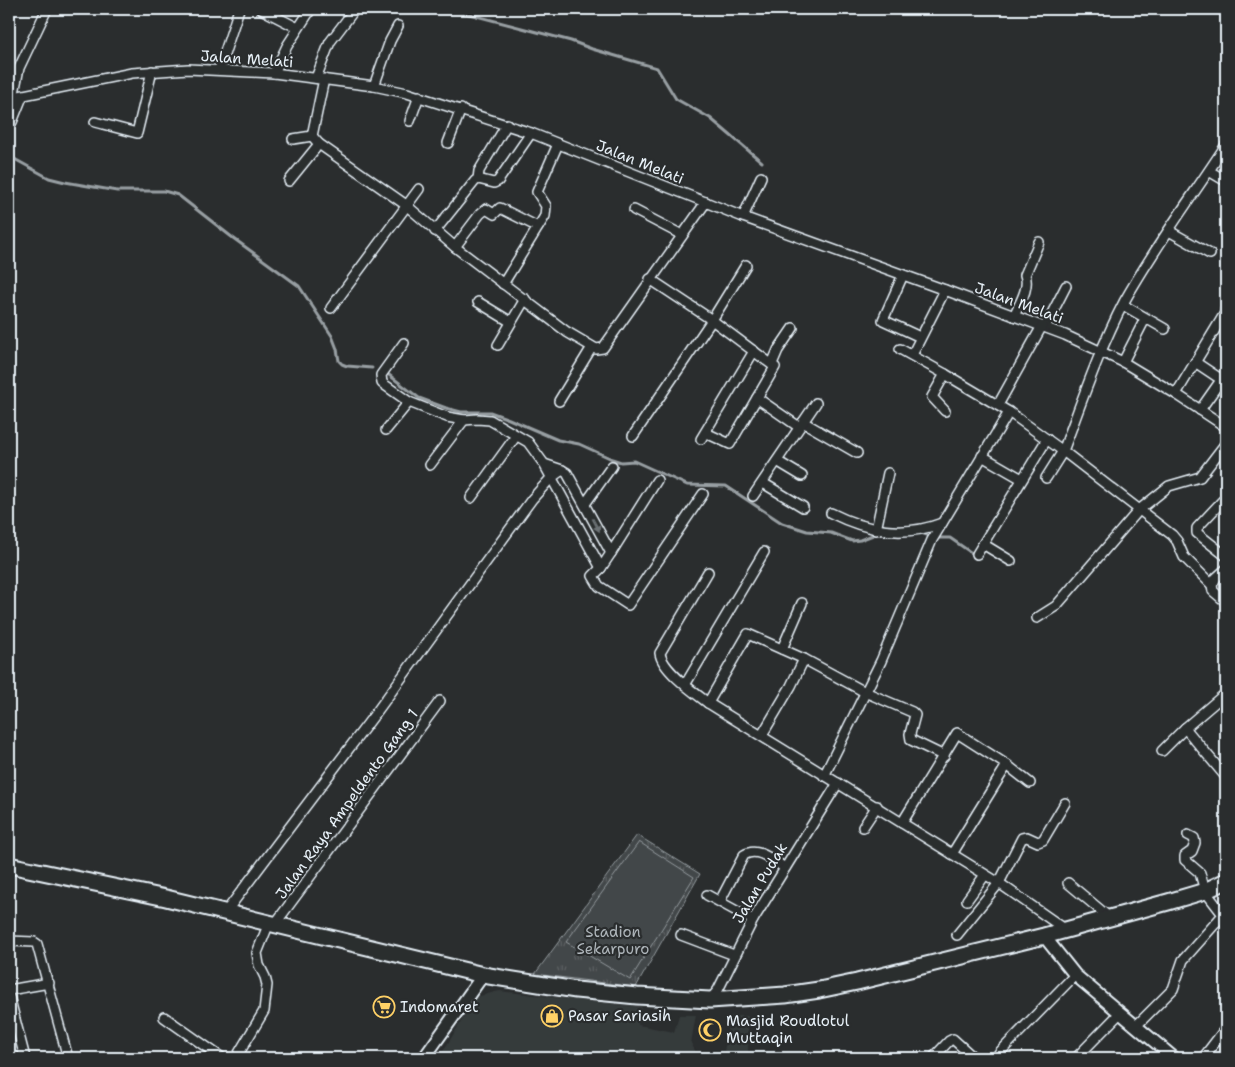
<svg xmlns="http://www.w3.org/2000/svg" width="1235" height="1067" viewBox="0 0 1235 1067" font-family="'Shantell Sans',sans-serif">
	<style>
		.built { fill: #363a3b }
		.grass { fill: url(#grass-tufts); stroke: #959ca0 }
		.pitch { fill: #424648; stroke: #959ca0 }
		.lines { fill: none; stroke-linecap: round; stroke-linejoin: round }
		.stream { stroke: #989fa3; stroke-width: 3 }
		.minor-casing { stroke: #e8f1f8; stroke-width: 12 }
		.tertiary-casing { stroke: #e8f1f8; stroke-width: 15 }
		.primary-casing { stroke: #e8f1f8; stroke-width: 19 }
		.minor { stroke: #2a2d2e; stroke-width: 9 }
		.tertiary { stroke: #2a2d2e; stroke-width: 11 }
		.primary { stroke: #2a2d2e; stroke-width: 15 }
		.oneway { fill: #6c7275 }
		.labels { text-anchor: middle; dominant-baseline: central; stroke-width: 4.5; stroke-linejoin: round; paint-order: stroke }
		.street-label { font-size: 15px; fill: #e8f1f8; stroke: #2a2d2e }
		.park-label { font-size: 15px; fill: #aeb5ba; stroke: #2a2d2e }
		.poi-label { font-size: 15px; fill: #e8f1f8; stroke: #2a2d2e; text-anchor: start }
	</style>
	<defs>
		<pattern id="grass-tufts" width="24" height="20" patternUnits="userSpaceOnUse" patternTransform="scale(1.25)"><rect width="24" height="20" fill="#424648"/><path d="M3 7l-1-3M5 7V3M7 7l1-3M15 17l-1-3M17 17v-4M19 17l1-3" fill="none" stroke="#5d6163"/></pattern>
	</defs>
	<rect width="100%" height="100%" fill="#2a2d2e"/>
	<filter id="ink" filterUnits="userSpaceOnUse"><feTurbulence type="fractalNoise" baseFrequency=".02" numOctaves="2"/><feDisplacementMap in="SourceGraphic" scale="10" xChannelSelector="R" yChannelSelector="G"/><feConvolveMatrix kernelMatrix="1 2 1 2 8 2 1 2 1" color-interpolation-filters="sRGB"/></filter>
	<g filter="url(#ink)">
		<g class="built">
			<path d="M499,991L642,1007L638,1025L674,1032L679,1015H696L691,1043L699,1058H439L476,997Z"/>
			<path d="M729,1016H748V1056L724,1053Z"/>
		</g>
		<path class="grass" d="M637,835L700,874L636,987L535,974Z"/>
		<path class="pitch" d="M639,842L694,877L630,980L566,942Z"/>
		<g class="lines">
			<g class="stream">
				<path d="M456,9L469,14L571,41L592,49L657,68L676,99L710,118L762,162"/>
				<path d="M9,156L49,178L65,182L117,191H164L178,195L233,238L299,286L332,336L337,349L339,361L342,364L347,366L372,368"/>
				<path d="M389,375L419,398L446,408L461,412H490L509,419L558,440L579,444L612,459L621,462L634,461L687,485L726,486L782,523L807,531L831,533L852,541L860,540L878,533"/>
				<path d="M919,532L935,538H950L976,556"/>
			</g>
			<g class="minor-casing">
				<g id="minor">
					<path d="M261,9L298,28"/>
					<path d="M219,70L239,9"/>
					<path d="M274,73L287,46L311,9"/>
					<path d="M316,78L330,42L355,9"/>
					<path d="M324,79L312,136L319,144L406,205L455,247L567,332L596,349L603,348L706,202"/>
					<path d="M374,86L390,41L398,26"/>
					<path d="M9,98L132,73L188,69L274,73L374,86L407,93L531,133L743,217L945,290L1065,335L1123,362L1176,394L1226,427"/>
					<path d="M13,98L19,68L47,9"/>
					<path d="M410,121L419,96"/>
					<path d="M12,122L22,97"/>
					<path d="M95,122L137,133L152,71"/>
					<path d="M293,139L312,136"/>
					<path d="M448,143L461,109"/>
					<path d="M1209,171L1226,181"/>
					<path d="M478,179L479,171L507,124"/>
					<path d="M289,181L319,144"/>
					<path d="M634,210L682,235"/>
					<path d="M743,217L761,177"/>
					<path d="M435,231L475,181L478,179L494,183L498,181L531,133"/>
					<path d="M1169,231L1210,254"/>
					<path d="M455,247L480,214L486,209L494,214L500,208L538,227"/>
					<path d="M903,275L883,320L920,337"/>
					<path d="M650,279L712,320L775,367L730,444L706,433"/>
					<path d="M503,284L545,216L546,206L537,192L558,144"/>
					<path d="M478,302L511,322"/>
					<path d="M1123,305L1165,329"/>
					<path d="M331,308L419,189"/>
					<path d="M1014,316C1019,304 1030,288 1025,275L1039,242"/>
					<path d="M1045,327L1066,286"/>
					<path d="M404,343L381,375L382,383L409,402L447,417L464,420L477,419L490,420L528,442L544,464L601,568"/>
					<path d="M498,345L525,299"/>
					<path d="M900,349L945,374L1009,412"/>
					<path d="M912,355L945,290"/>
					<path d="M1123,362L1145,319"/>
					<path d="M1195,362L1222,380"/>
					<path d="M772,364L778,350L793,328"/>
					<path d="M1176,394L1225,313L1226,307"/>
					<path d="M757,398L799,427"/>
					<path d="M559,401L592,347"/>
					<path d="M998,405L1042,326"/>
					<path d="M1200,410L1226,373"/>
					<path d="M945,411L932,397L945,374"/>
					<path d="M803,422L857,453"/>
					<path d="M386,430L409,402"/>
					<path d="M633,436L712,320L746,265"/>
					<path d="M701,439L754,351"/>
					<path d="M982,456L1022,479"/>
					<path d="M777,461L802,476"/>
					<path d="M544,464L562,470L567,473L611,553"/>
					<path d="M430,465L464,420"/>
					<path d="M1046,478L1063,451L1172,535L1177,541L1184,557L1212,585"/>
					<path d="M657,480L611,553L601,568L593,576L599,586L628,605L703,494"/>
					<path d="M763,483L803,507"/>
					<path d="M753,496L816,403"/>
					<path d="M1226,497L1197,528V533L1226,556"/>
					<path d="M471,498L516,436"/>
					<path d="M585,504L612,466"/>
					<path d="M831,513C867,531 903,538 942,523"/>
					<path d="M876,530L888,473"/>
					<path d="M977,554L983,544"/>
					<path d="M1011,561L983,544L1047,439"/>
					<path d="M1226,569L1216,578L1212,585L1213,591L1226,602"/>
					<path d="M708,572L660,653C662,670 695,693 708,703L999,883L1066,930"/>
					<path d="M1037,618L1056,606L1139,510L1169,486L1200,477L1226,443"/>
					<path d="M782,649L802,603"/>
					<path d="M685,685L764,552"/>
					<path d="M708,703L748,634L804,659L865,692L912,712L915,715L910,734L911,740L944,756"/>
					<path d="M1185,728L1226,777"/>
					<path d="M762,735L791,686L804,659"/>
					<path d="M1162,751L1185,728L1226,693"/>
					<path d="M824,776L881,661L932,540L1009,412L1063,451C1082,401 1099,350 1124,302C1154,248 1192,197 1226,145"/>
					<path d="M902,823L957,733L1007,765L1030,783"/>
					<path d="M863,827L877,806"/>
					<path d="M952,854L1007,765"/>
					<path d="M1068,883L1110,918"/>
					<path d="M707,895L753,920"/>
					<path d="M967,900L985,875"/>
					<path d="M720,901L744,855C758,846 773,861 785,868"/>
					<path d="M225,913L378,710L532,499L551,478L562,470"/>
					<path d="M275,924L440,701"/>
					<path d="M681,935L734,955"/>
					<path d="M957,935L999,883L1022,838L1027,837L1038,842L1043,840L1065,803"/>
					<path d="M9,941L34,942L37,944L68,1058"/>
					<path d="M9,990L49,983"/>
					<path d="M9,996L25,1058"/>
					<path d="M710,1000L718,990L753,920L838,783"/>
					<path d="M164,1017L222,1058"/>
					<path d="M1136,1026L1173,989L1183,960L1222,916V913L1205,891L1200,873L1185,860V856L1192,851L1195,843L1194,838L1188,835"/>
					<path d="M999,1053L1075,975"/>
					<path d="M236,1058L264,1011L267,985L265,977L259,965L257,953L269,923"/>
					<path d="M933,1058L949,1041L953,1039L974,1058"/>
					<path d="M1076,1058L1120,1013"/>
					<path d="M1203,1058L1226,1028"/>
				</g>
			</g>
			<g class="tertiary-casing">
				<g id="tertiary">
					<path d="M1044,936L1075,975L1174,1058"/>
					<path d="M424,1058L483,975"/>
				</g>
			</g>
			<g class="primary-casing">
				<path id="primary" d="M9,865L166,898L483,975L576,990L637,996L710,1000L785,995L819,990L857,982L1044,936L1168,902L1205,891L1226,881"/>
			</g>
			<use href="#minor" class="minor"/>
			<use href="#tertiary" class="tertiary"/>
			<use href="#primary" class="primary"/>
		</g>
		<defs><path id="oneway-solid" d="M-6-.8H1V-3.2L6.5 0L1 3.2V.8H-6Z" transform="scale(1.25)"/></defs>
		<use class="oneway" href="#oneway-solid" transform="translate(596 525) rotate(62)"/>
	</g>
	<defs>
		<g id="supermarket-ring" transform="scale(1.125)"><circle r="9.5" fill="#2a2d2e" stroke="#ffd166" stroke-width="1.5"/><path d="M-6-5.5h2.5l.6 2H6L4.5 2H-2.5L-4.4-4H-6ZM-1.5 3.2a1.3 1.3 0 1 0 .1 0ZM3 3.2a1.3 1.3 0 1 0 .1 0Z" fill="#ffd166"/></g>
		<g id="shop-ring" transform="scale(1.125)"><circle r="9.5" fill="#2a2d2e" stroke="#ffd166" stroke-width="1.5"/><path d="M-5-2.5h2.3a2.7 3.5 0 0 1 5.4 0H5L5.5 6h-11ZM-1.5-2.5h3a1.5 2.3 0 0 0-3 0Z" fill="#ffd166"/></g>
		<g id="mosque-ring" transform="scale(1.125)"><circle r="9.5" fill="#2a2d2e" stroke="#ffd166" stroke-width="1.5"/><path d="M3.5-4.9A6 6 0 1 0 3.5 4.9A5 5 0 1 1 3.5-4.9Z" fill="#ffd166"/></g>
	</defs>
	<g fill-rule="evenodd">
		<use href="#supermarket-ring" x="384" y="1007"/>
		<use href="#shop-ring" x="552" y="1016"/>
		<use href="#mosque-ring" x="710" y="1030"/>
	</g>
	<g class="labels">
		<g class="street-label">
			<text transform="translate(247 59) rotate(4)">Jalan Melati</text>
			<text transform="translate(640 162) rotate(22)">Jalan Melati</text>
			<text transform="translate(1019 303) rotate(20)">Jalan Melati</text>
			<text transform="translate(347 804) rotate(-54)">Jalan Raya Ampeldento Gang 1</text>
			<text transform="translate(760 883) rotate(-59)">Jalan Pudak</text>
		</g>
		<g class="park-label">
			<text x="613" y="932">Stadion<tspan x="613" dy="17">Sekarpuro</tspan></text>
		</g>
		<g class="poi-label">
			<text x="400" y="1007">Indomaret</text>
			<text x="568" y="1016">Pasar Sariasih</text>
			<text x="726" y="1021">Masjid Roudlotul<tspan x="726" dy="17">Muttaqin</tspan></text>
		</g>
	</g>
	<rect width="1235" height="1067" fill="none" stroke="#2a2d2e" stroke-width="30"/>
	<rect x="15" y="15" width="1205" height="1037" fill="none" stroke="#e8f1f8" stroke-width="2" filter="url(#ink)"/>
</svg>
